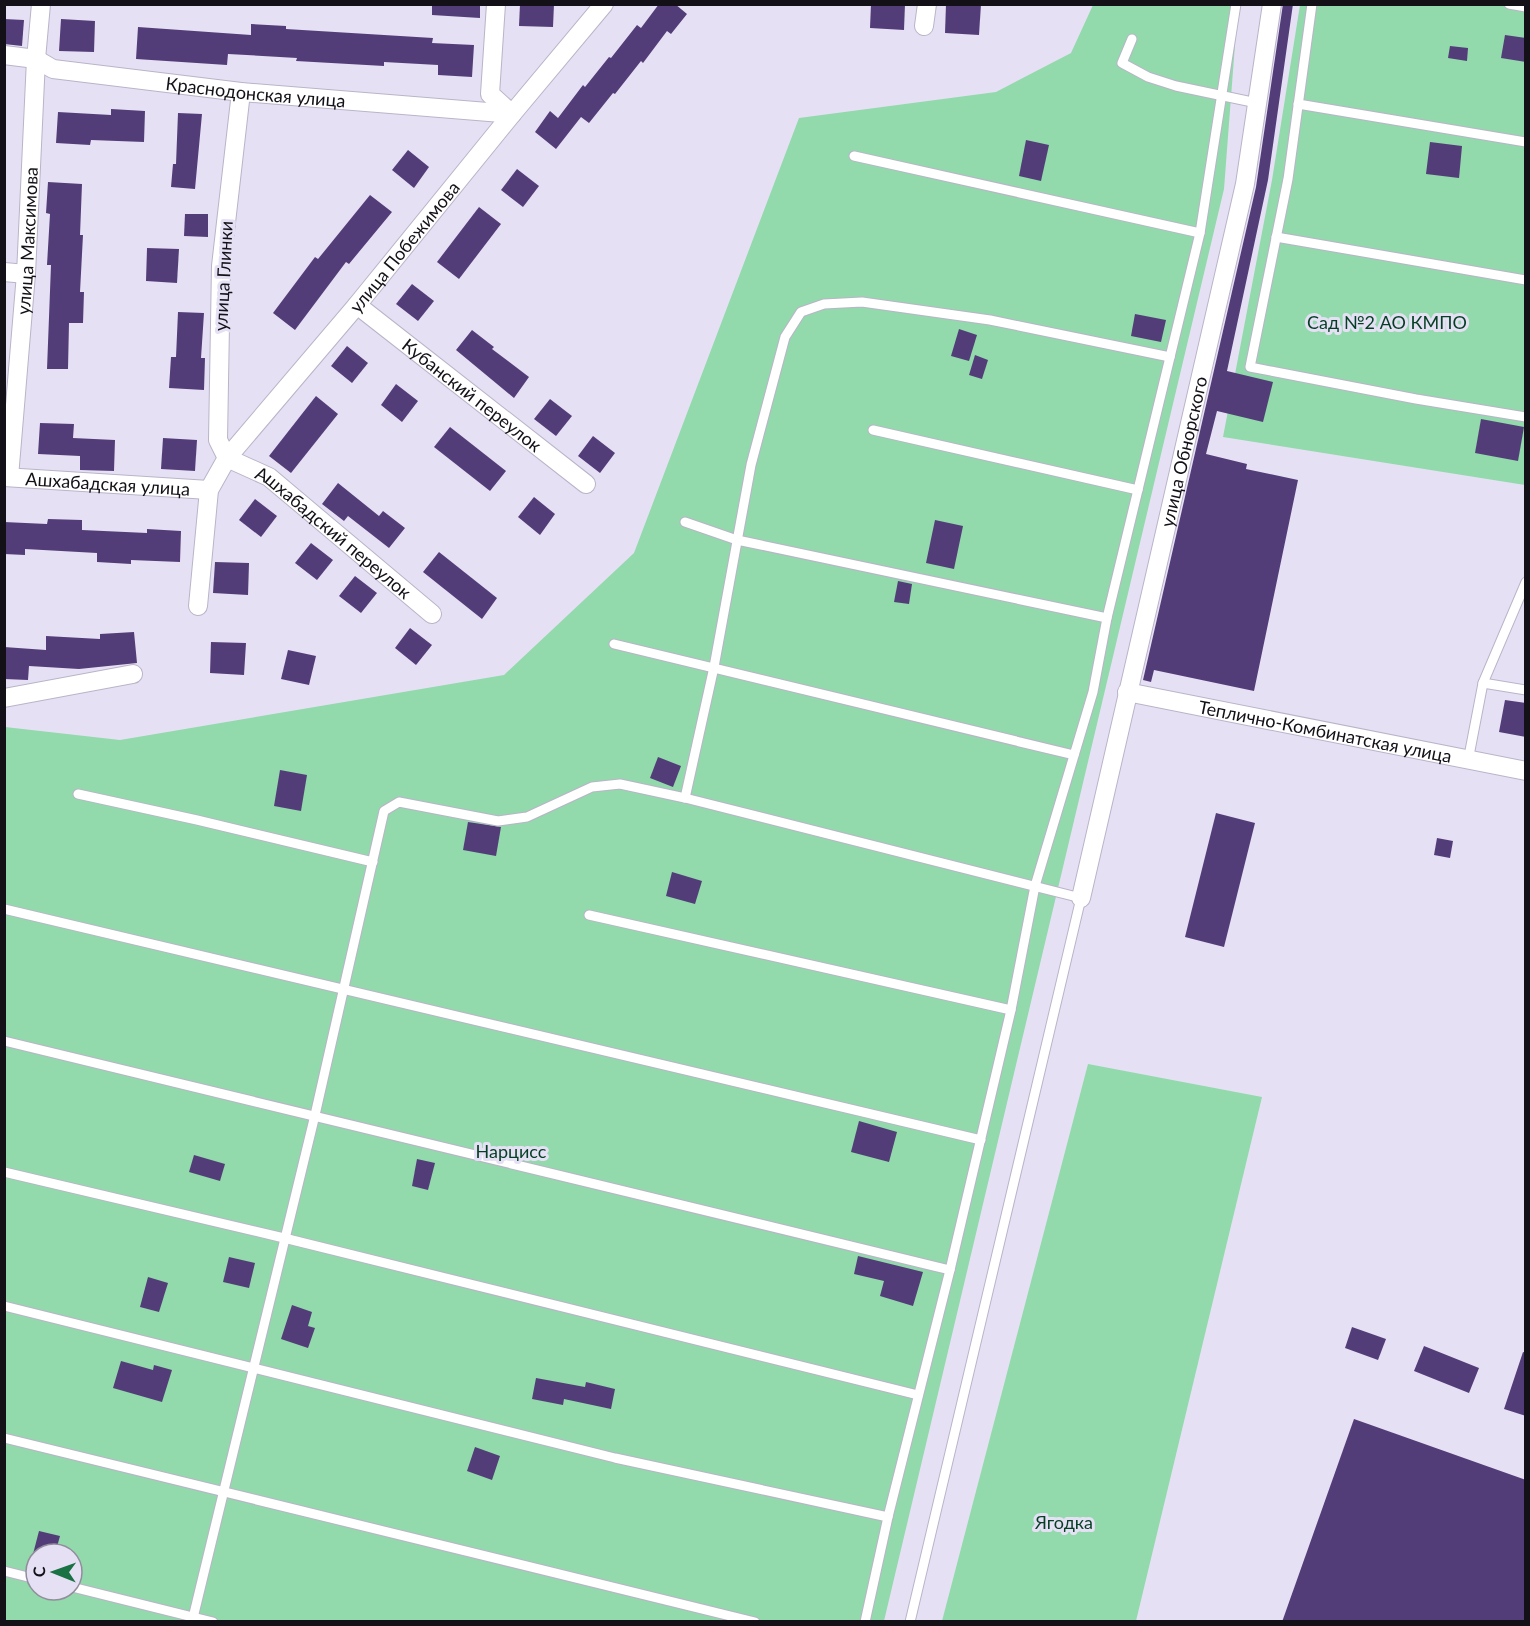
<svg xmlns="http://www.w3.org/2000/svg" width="1530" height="1626" viewBox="0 0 1530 1626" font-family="Lato,sans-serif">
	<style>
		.green { fill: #92d9ac; fill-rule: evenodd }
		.building { fill: #533d78 }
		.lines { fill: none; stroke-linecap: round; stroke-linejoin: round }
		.lane-casing { stroke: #bab4c8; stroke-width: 11 }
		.street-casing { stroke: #bab4c8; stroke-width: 20 }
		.lane { stroke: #fff; stroke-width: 9 }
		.street { stroke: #fff; stroke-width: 18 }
		.labels { text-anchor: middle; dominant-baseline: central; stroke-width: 6; stroke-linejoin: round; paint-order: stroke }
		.street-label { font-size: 18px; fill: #131017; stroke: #e6e0f5 }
		.park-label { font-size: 18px; fill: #033f22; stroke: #e6e0f5 }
	</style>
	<rect width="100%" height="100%" fill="#e6e0f5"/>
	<g class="green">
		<path d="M1093,5H1238L1224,189L884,1621L5,1622V727L120,740L504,675L634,553L799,118L996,92L1071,53ZM36,1554H72V1590H36Z"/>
		<path d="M1300,5H1525V485L1223,437L1272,180Z"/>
		<path d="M1088,1064L1262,1097L1136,1621H942Z"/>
	</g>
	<g class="building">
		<path d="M432,4H480V18L432,15Z"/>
		<path d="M520,4H554L553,27L519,26Z"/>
		<path d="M659,4H675L687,14L671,34L667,31L643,63L641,61L615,94L613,93L589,123L581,117L556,149L535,132L550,111L558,118L583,85L585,87L609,57L611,58L637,25L641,28Z"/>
		<path d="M871,4H905L904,30L870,28Z"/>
		<path d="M946,4H981L979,35L945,33Z"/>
		<path d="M1283,4H1293L1268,180L1227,371L1273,382L1263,422L1217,411L1206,454L1247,464L1246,469L1298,480L1254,691L1154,670L1151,682L1143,680L1256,187Z"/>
		<path d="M4,19L24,20L22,46L4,44Z"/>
		<path d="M61,19L95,21L94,52L59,51Z"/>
		<path d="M251,24L286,26V29L433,38L432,43L474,45L472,77L438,75V65L384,62V66L296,61L297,58L228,54L227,65L136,59L138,27L251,35Z"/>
		<path d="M1505,35L1526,38V62L1501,58Z"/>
		<path d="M1450,46L1468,48L1467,61L1448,58Z"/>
		<path d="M111,109L145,111L144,142L91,140L90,145L56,143L58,112L111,115Z"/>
		<path d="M178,113L202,114L195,189L171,187L173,164H176Z"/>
		<path d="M1026,140L1049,145L1041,181L1019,176Z"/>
		<path d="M1430,142L1462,146L1459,178L1426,174Z"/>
		<path d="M408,150L429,167L414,188L392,170Z"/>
		<path d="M517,169L539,186L523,207L501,190Z"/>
		<path d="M48,182L82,184L80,235H83L80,292H84L83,323H69L68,369H47L51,265H47L50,214L46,213Z"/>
		<path d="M370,195L392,212L349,264L346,262L295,330L273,313L315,257L318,259Z"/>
		<path d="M479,207L501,224L459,279L437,262Z"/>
		<path d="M185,214H208V237L184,236Z"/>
		<path d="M147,248L179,249L177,283L146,281Z"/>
		<path d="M412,284L434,301L418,321L396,304Z"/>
		<path d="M178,312L204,313L201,358H205L204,390L169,388L171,357H176Z"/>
		<path d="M1135,314L1166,320L1161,342L1131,336Z"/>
		<path d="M959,329L977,335L969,361L951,356Z"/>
		<path d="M472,330L494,347L492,349L529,377L514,398L456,350Z"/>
		<path d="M347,346L368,363L352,383L331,366Z"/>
		<path d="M975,355L988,360L982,379L969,375Z"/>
		<path d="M396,384L418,401L402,422L381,405Z"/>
		<path d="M316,396L338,414L291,473L269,456Z"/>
		<path d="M550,399L572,416L556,436L534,419Z"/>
		<path d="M1481,419L1524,427L1518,461L1475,453Z"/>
		<path d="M40,423L74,424L73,438L115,440L114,471L80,470V456L38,454Z"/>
		<path d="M450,427L506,471L490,491L434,447Z"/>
		<path d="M593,436L615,453L600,473L578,456Z"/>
		<path d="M163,438L197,440L195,471L161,469Z"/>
		<path d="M338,483L379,516L383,511L405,528L389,548L348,516L344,521L322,504Z"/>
		<path d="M534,497L555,514L540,535L518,517Z"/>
		<path d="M255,499L277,516L261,537L239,520Z"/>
		<path d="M48,519L82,520V530L147,533V529L181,531L180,562L131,560V564L97,562V553L25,549V555L4,554V522L47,524Z"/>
		<path d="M935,520L963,526L954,569L926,563Z"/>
		<path d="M311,543L333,560L317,580L295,563Z"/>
		<path d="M439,552L497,598L482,619L423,572Z"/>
		<path d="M215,562L249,563L248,595L213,593Z"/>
		<path d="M355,576L377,593L361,613L339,596Z"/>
		<path d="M898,581L912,584L909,604L894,602Z"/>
		<path d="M410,628L432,645L416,665L395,648Z"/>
		<path d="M134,632L137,663L79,669L29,666L28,680L4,679V647L46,650V636L100,639V634Z"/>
		<path d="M211,642L246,643L244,675L210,673Z"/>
		<path d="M288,650L316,656L309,685L281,679Z"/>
		<path d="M1505,700L1526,703V737L1499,732Z"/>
		<path d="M658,757L681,766L673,787L650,778Z"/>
		<path d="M280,770L307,775L301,811L274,806Z"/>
		<path d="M1216,813L1255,823L1224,947L1185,937Z"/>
		<path d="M468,822L501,827L496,856L463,850Z"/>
		<path d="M1437,838L1453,841L1450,858L1434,855Z"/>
		<path d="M672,872L702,881L695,904L666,896Z"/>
		<path d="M859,1121L897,1132L889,1162L851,1152Z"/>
		<path d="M194,1155L225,1164L220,1181L189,1172Z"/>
		<path d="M417,1159L435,1163L428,1190L412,1186Z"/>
		<path d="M858,1256L923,1272L913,1306L880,1296L884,1281L854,1274Z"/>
		<path d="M229,1257L255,1263L249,1288L223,1282Z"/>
		<path d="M148,1277L168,1283L159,1312L140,1307Z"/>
		<path d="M292,1305L312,1312L308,1326L315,1328L308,1348L281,1339Z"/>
		<path d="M1352,1327L1386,1339L1378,1360L1345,1348Z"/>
		<path d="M1424,1346L1479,1368L1469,1393L1414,1371Z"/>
		<path d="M1523,1352L1526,1353V1416L1504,1409Z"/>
		<path d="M121,1361L153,1370L154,1365L172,1370L162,1402L113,1388Z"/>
		<path d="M536,1378L585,1387L586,1382L615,1389L611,1409L564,1399L563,1405L532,1399Z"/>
		<path d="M1354,1419L1526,1480V1622H1282Z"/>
		<path d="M475,1447L500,1456L492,1480L467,1471Z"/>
		<path d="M39,1531L60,1536L55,1554H33Z"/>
	</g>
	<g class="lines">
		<g class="lane-casing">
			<g id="lane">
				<path d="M1312,4L1288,179L1250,367L1416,399L1526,417"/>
				<path d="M1509,4L1526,7"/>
				<path d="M1132,39L1122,63L1148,77L1176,86L1257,103"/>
				<path d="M1298,104L1526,142"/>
				<path d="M854,156L1200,233"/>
				<path d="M1276,237L1526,280"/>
				<path d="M873,430L1138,490"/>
				<path d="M685,522L737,540L1107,618"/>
				<path d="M614,644L1074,755"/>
				<path d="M1483,683L1526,582"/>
				<path d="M1468,761L1483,683L1526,690"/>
				<path d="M78,794L197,820L373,862"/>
				<path d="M685,798L714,667L751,465L785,337L801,312L824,304L862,302L990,320L1170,357"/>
				<path d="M4,909L981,1140"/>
				<path d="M589,915L1011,1010"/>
				<path d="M4,1041L950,1270"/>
				<path d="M4,1172L284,1238L918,1395"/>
				<path d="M4,1306L615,1458L888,1517"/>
				<path d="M4,1438L755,1622"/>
				<path d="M4,1571L36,1579"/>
				<path d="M72,1587L213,1622"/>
				<path d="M192,1622L315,1115L384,811L399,802L498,821L527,817L592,787L620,784L685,798L1081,898L910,1622"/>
				<path d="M865,1622L888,1517L950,1270L1011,1010L1035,886L1093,692L1107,618L1200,233L1236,4"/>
			</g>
		</g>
		<g class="street-casing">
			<g id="street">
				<path d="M496,4L490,94L512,114"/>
				<path d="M924,26L927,4"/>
				<path id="s1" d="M4,55L36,59L53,69L241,92L512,114"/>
				<path id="s2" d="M241,92L221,266L218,440L227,458L269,477L432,614"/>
				<path d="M4,272L26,274"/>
				<path id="s3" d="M357,305L586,484"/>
				<path id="s4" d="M4,477L209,490"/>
				<path id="s5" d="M9,477L26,274L36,59L41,4"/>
				<path id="s6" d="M198,606L209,490L227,458L357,305L512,114L604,4"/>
				<path id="s7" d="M1127,692L1526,771"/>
				<path d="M4,698L133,674"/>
				<path id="s8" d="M1081,898L1245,184L1272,4"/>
			</g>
		</g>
		<use href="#lane" class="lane"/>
		<use href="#street" class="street"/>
	</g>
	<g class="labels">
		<g class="street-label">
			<text stroke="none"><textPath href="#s1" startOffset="256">Краснодонская улица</textPath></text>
			<text stroke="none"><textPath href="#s5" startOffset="237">улица Максимова</textPath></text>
			<text stroke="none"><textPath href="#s6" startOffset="429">улица Побежимова</textPath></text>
			<text transform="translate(223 276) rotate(-87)">улица Глинки</text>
			<text stroke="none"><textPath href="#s3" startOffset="146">Кубанский переулок</textPath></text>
			<text stroke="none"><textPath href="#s8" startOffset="458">улица Обнорского</textPath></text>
			<text stroke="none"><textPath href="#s4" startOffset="104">Ашхабадская улица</textPath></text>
			<text stroke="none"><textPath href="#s2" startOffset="500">Ашхабадский переулок</textPath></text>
			<text stroke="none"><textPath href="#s7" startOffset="202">Теплично-Комбинатская улица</textPath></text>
		</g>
		<g class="park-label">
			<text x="1387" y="322">Сад №2 АО КМПО</text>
			<text x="511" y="1151">Нарцисс</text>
			<text x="1064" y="1522">Ягодка</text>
		</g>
	</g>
	<rect width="1530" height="1626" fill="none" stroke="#131017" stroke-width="12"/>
	<g transform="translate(54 1572) rotate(271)"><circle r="28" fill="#e6e0f5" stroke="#928d9c" stroke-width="1.5"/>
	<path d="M0-4.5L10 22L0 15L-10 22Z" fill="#197144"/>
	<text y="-9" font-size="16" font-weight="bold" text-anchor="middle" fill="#131017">С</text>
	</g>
</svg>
